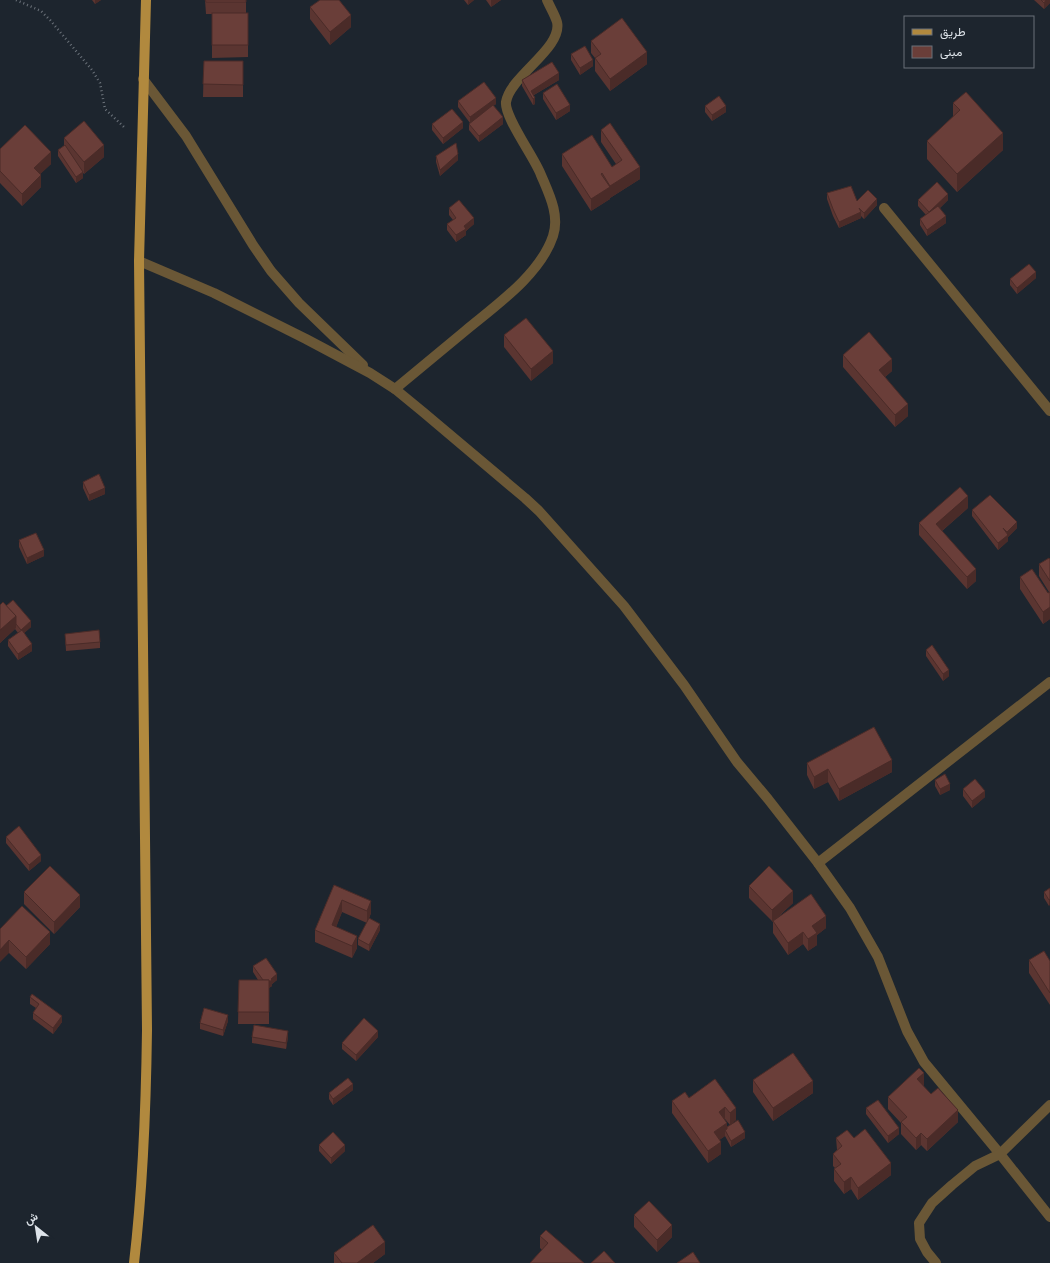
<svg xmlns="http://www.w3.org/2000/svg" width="1050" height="1263" viewBox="0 0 1050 1263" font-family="Lora,Vazirmatn,serif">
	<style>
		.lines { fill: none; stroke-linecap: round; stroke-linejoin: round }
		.path { stroke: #6c737b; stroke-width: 2.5; stroke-dasharray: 1 3; stroke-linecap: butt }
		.minor { stroke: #6a5736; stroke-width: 10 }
		.major { stroke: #b1893e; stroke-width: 10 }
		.wall { fill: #5b3531; fill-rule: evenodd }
		.shaded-wall { fill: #4a2b28 }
		.building { fill: #6a3e39; stroke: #4a2b28 }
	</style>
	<rect width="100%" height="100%" fill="#1d252e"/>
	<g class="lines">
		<path class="path" d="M16,0L41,11L50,20L92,70L100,83L105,109L124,127"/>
		<g class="minor">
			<path d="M143,79L186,136L253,245L271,271L299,303L363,365"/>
			<path d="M884,208L1050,411"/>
			<path d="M139,261L214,293L306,339L370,373L395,389L423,412L525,498L539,511L624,606L684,685L737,762L768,799L818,863L850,908L878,957L907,1031L924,1062L1000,1154L1050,1217"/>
			<path d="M395,389C418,370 442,350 465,331C495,306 540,275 553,236C560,215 549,194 541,175C535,158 504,117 506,102C510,76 563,48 557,22C555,15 550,7 547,0"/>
			<path d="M818,863L1050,682"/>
			<path d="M936,1263L927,1252L920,1239L919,1223L932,1203L952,1185L975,1166L1000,1154L1050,1105"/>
		</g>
		<path class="major" d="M134,1263C143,1186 146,1108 147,1030L139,261L146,0"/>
	</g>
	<g class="wall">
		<path d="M92,0H101L95,4Z"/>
		<path d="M205,0H246V13H248V57L212,58V14H206Z"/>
		<path d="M464,0H474L468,5Z"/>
		<path d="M486,0H501L491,7Z"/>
		<path d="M1034,0H1050V3L1044,9Z"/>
		<path d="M310,7L351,27L330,45L310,19Z"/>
		<path d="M591,41L647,64L610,91L595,71V58L591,53Z"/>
		<path d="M571,54L593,66L580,75L571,60Z"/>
		<path d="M204,61H243V97H203Z"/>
		<path d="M522,80H559L534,95L535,104L533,105L522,86Z"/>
		<path d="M543,93L570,111L556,120L543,99Z"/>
		<path d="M458,101L496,104L470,123L458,107Z"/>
		<path d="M953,103L1003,150L957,192L927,159V141L953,117Z"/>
		<path d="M705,106L726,112L712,121L705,112Z"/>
		<path d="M432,124L463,128L443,144L432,130Z"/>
		<path d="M469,124H503L479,142L469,130Z"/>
		<path d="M601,130L640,179L610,198V197V199L591,211L562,166V154L612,167L616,164L601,142Z"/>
		<path d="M64,138L104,157L84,174L81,170L83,178L76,183L58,156V150L64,146Z"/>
		<path d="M0,149L51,164L40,174L41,187L22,206L0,183Z"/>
		<path d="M436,156L458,160L440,176L436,162Z"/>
		<path d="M827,193L857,201L877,205L864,219L861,216V218L839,228L833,216L827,199Z"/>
		<path d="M918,200H948L940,208L946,223L927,236L920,225V219L926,215L918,206Z"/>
		<path d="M449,208L474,224L466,231V235L456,242L447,230V224L453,220L449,215Z"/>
		<path d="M1036,278L1017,294L1010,285V279Z"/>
		<path d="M504,335L553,363L531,381L504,347Z"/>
		<path d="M843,355L892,371L885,377L908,416L895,427L843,367Z"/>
		<path d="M83,482L105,494L89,501L83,488Z"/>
		<path d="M968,508L942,531L976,581L967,589L919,535V523Z"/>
		<path d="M972,510L1017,528L1008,537V541L998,550L972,516Z"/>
		<path d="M19,540L44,556L27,564L19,547Z"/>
		<path d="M1050,559V619L1043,624L1020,589V577L1048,593L1049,592L1039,576V564Z"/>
		<path d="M0,605L6,606L31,627L24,633L32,651L18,660L8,646V640L18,633L15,629L0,643Z"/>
		<path d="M65,634L100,642V648L66,651Z"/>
		<path d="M926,650L949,676L943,681L926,656Z"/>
		<path d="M807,763L892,772L839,801L828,782L814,789L807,775Z"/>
		<path d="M935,780L950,790L940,795L935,786Z"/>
		<path d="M963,789L985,797L972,808L963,796Z"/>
		<path d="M6,837L41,861L29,871L6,843Z"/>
		<path d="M334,885L371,913L368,921L380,930L369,951L358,945V939L367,923L342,912L336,927L357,948L352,958L315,942V930Z"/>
		<path d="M749,886L793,903L776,919L826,928L817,935V945L808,951L803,944L788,955L773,933V922L749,898Z"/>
		<path d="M1050,888L1049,906L1044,898V892Z"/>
		<path d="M24,892L80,907L54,934L24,904Z"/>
		<path d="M0,929L50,944L26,969L9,953Z"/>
		<path d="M1029,960L1050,961V1005L1029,973Z"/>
		<path d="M253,966L277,980L272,984V986L269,988V1024H238L239,980H258L253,972Z"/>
		<path d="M30,997L62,1022L53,1034L33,1019V1013L36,1008L30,1004Z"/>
		<path d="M228,1021L223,1036L200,1029V1023Z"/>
		<path d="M252,1037H288L286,1049L252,1043Z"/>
		<path d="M378,1037L356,1061L342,1049V1043Z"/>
		<path d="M715,1079L736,1120L730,1125L745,1138L731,1147L725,1136L719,1140L721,1154L708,1163L672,1113V1101L689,1098ZM724,1119H725L730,1125L727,1127Z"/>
		<path d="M753,1080L813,1093L773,1121L753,1092Z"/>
		<path d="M924,1085L923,1086L958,1122L927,1151L921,1145L916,1150L901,1134V1123L888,1109V1097Z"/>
		<path d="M353,1090L333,1105L329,1099V1093Z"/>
		<path d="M866,1108L899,1134L888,1143L866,1114Z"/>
		<path d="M836,1138H854L891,1175L858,1200L851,1189L844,1194L834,1181V1169L835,1168L833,1166V1154L837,1150Z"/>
		<path d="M319,1145L345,1151L331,1164L319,1151Z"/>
		<path d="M634,1215L672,1237L657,1252L634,1227Z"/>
		<path d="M540,1236L584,1263L542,1250L540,1248Z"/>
		<path d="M334,1253L385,1254L373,1263H334Z"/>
	</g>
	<g class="shaded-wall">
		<path d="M95,0H101L95,4Z"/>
		<path d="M468,0H474L468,5Z"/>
		<path d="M491,0H501L491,7Z"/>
		<path d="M1046,0H1050V3L1044,9V3Z"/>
		<path d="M351,15V27L330,45V32Z"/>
		<path d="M647,52V64L610,91V79Z"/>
		<path d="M593,60V66L580,75V68Z"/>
		<path d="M559,73V80L532,96L531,91Z"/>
		<path d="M496,98V104L470,123V117Z"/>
		<path d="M535,98V104L533,105V99Z"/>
		<path d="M570,105V111L556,120V113Z"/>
		<path d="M726,106V112L712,121V115Z"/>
		<path d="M503,117V124L479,142V136Z"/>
		<path d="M463,122V128L443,144V138Z"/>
		<path d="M1003,133V150L957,192V174Z"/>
		<path d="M104,145V157L84,174V162Z"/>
		<path d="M51,152V164L34,180V168Z"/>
		<path d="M458,154V160L440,176V170Z"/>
		<path d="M640,167V179L610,198V186Z"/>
		<path d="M83,172V178L76,183V177Z"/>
		<path d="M41,175V187L22,206V194Z"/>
		<path d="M610,187V199L591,211V199Z"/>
		<path d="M948,194V200L929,218V212Z"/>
		<path d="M877,199V205L864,219V213Z"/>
		<path d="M861,212V218L839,228V222Z"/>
		<path d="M946,216V223L927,236V230Z"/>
		<path d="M474,218V224L466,231V235L456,242V235L464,226Z"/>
		<path d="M1036,272V278L1017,294V288Z"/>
		<path d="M553,351V363L531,381V369Z"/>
		<path d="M892,359V371L879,382V370Z"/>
		<path d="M908,404V416L895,427V415Z"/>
		<path d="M105,488V494L89,501V495Z"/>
		<path d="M968,496V508L936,536V524Z"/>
		<path d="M1017,522V528L1008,537V541L998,550V543L1007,536V532Z"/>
		<path d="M44,550V556L27,564V558Z"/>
		<path d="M976,569V581L967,589V577Z"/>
		<path d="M1050,607V619L1043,624V612Z"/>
		<path d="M16,616V628L0,643V630Z"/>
		<path d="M31,621V627L21,636V630Z"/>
		<path d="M32,644V651L18,660V654Z"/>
		<path d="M949,670V676L943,681V674Z"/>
		<path d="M892,760V772L839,801V789Z"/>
		<path d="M828,769V782L814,789V777Z"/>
		<path d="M950,784V790L940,795V789Z"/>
		<path d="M985,791V797L972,808V801Z"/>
		<path d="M41,855V861L29,871V865Z"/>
		<path d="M793,891V903L772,922V910Z"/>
		<path d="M80,895V907L54,934V922Z"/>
		<path d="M1050,899V905L1049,906V900Z"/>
		<path d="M342,900V912L332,938V925Z"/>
		<path d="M371,901V913L367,923V911Z"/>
		<path d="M826,916V928L817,935V945L808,951V939L812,926Z"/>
		<path d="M380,924V930L369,951V945Z"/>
		<path d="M50,932V944L26,969V957Z"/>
		<path d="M803,932V944L788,955V943Z"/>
		<path d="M357,936V948L352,958V946Z"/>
		<path d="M9,940V953L0,962V950Z"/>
		<path d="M277,974V980L272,984V986L269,988V1024V988L265,984Z"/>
		<path d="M228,1015V1021L223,1036V1030Z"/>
		<path d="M62,1016V1022L53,1034V1028Z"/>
		<path d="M288,1031V1037L286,1049V1043Z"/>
		<path d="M378,1031V1037L356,1061V1055Z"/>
		<path d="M924,1073V1085L917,1091V1079Z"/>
		<path d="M813,1081V1093L773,1121V1108Z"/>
		<path d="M353,1084V1090L333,1105V1099Z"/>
		<path d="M725,1107V1119L719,1124V1112Z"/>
		<path d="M736,1108V1120L730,1125V1113Z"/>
		<path d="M958,1110V1122L927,1151V1139Z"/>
		<path d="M727,1123V1134L725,1130V1136L714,1144V1132Z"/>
		<path d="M899,1128V1134L888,1143V1136Z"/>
		<path d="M745,1132V1138L731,1147V1141Z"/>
		<path d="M921,1133V1145L916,1150V1138Z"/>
		<path d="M721,1142V1154L708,1163V1151Z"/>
		<path d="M345,1145V1151L331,1164V1158Z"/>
		<path d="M891,1163V1175L858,1200V1188Z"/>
		<path d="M851,1177V1189L844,1194V1182Z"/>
		<path d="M672,1225V1237L657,1252V1240Z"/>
		<path d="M385,1242V1254L373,1263H357Z"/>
	</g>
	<g class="building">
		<path d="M205,0H246V2H206Z"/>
		<path d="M320,0H339L351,15L330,32L310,7Z"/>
		<path d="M1041,0H1046L1044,3Z"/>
		<rect x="212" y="13" width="36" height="32"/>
		<path d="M622,18L647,52L610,79L595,58L601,54L591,41Z"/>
		<path d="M585,46L593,60L580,68L571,54Z"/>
		<path d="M204,61H243V85L203,84Z"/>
		<path d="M552,62L559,73L531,91L535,98L533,99L522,80Z"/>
		<path d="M484,82L496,98L470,117L458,101Z"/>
		<path d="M557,84L570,105L556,113L543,93Z"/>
		<path d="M966,92L1003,133L957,174L927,141L960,110L953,103Z"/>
		<path d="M719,96L726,106L712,115L705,106Z"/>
		<path d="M493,105L503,117L479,136L469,124Z"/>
		<path d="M452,109L463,122L443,138L432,124Z"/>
		<path d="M84,121L104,145L84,162L64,138Z"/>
		<path d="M610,123L640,167L610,186L602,173L601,174L610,187L591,199L562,154L592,135L612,167L622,160L601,130Z"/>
		<path d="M25,125L51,152L34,168L41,175L22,194L0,171V149Z"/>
		<path d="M456,143L458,154L440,170L436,156Z"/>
		<path d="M65,145L83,172L76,177L58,150Z"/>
		<path d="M937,182L948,194L929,212L918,200Z"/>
		<path d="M851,186L857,201L868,190L877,199L864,213L859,208L861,212L839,222L833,209L827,193Z"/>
		<path d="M459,200L474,218L464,226L466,229L456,235L447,224L456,218L449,208Z"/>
		<path d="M938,206L946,216L927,230L920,219Z"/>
		<path d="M1029,264L1036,272L1017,288L1010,279Z"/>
		<path d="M526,318L553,351L531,369L504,335Z"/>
		<path d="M869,332L892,359L879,370L908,404L895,415L843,355Z"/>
		<path d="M99,474L105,488L89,495L83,482Z"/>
		<path d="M960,487L968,496L936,524L976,569L967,577L919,523Z"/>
		<path d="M990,495L1017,522L1007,532L1003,528L1008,535L998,543L972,510Z"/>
		<path d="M36,533L44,550L27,558L19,540Z"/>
		<path d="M1049,558L1050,559V581L1039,564Z"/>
		<path d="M1032,569L1048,593L1050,592V607L1043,612L1020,577Z"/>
		<path d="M13,600L31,621L21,630L16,624V616L6,606Z"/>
		<path d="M3,602L16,616L0,630V605Z"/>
		<path d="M22,630L32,644L18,654L8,640Z"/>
		<path d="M99,630L100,642L66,645L65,634Z"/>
		<path d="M932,645L949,670L943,674L926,650Z"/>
		<path d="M874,727L892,760L839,789L828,769L814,777L807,763Z"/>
		<path d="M945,774L950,784L940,789L935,780Z"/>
		<path d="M975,779L985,791L972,801L963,789Z"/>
		<path d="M19,826L41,855L29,865L6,837Z"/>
		<path d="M50,866L80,895L54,922L24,892Z"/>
		<path d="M769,866L793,891L772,910L749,886Z"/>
		<path d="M334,885L371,901L367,911L342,900L332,925L357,936L352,946L315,930Z"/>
		<path d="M1050,888V899L1049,900L1044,892Z"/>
		<path d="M811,894L826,916L812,926L817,933L808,939L803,932L788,943L773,921Z"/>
		<path d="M22,906L50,932L26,957L9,940L0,950V929Z"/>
		<path d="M369,918L380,924L369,945L358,939Z"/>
		<path d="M1044,951L1050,961V993L1029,960Z"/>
		<path d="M266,958L277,974L271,979L272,980L269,982V980H263L253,966Z"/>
		<path d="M239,980H269V1012H238Z"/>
		<path d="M32,994L62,1016L53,1028L33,1013L39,1004L30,997Z"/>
		<path d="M204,1008L228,1015L223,1030L200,1023Z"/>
		<path d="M364,1018L378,1031L356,1055L342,1043Z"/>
		<path d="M254,1025L288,1031L286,1043L252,1037Z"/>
		<path d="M793,1053L813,1081L773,1108L753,1080Z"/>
		<path d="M919,1068L924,1073L917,1079L931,1094L938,1088L958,1110L927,1139L921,1133L916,1138L901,1122L907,1117L888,1097Z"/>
		<path d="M348,1078L353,1084L333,1099L329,1093Z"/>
		<path d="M715,1079L736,1108L730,1113L725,1107L719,1112L727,1123L714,1132L721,1142L708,1151L672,1101L685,1092L689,1098Z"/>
		<path d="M878,1100L899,1128L888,1136L866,1108Z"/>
		<path d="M738,1120L745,1132L731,1141L725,1130L727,1129V1127Z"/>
		<path d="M865,1129L891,1163L858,1188L851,1177L844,1182L834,1169L841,1164L833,1154L842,1146L836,1138L847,1130L854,1138Z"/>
		<path d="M333,1132L345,1145L331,1158L319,1145Z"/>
		<path d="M649,1201L672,1225L657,1240L634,1215Z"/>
		<path d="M373,1225L385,1242L357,1263H342L334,1253Z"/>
		<path d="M546,1230L584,1263H530L548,1243L540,1236Z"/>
		<path d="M604,1251L615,1263H591Z"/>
		<path d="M693,1252L700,1263H677Z"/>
	</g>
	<rect x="904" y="16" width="130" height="52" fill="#1d252e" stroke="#6a7179"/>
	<rect x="912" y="29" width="20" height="6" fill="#b1893e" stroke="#6a7179"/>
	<text x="940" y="36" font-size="12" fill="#dde3e9">طريق</text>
	<rect x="912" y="46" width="20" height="12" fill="#6a3e39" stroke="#6a7179"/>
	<text x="940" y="56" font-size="12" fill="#dde3e9">مبنى</text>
	<g transform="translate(36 1227) rotate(330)" stroke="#1d252e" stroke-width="3" paint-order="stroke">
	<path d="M0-3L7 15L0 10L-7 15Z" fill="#dde3e9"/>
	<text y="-6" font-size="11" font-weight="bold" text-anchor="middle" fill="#dde3e9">ش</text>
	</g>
</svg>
